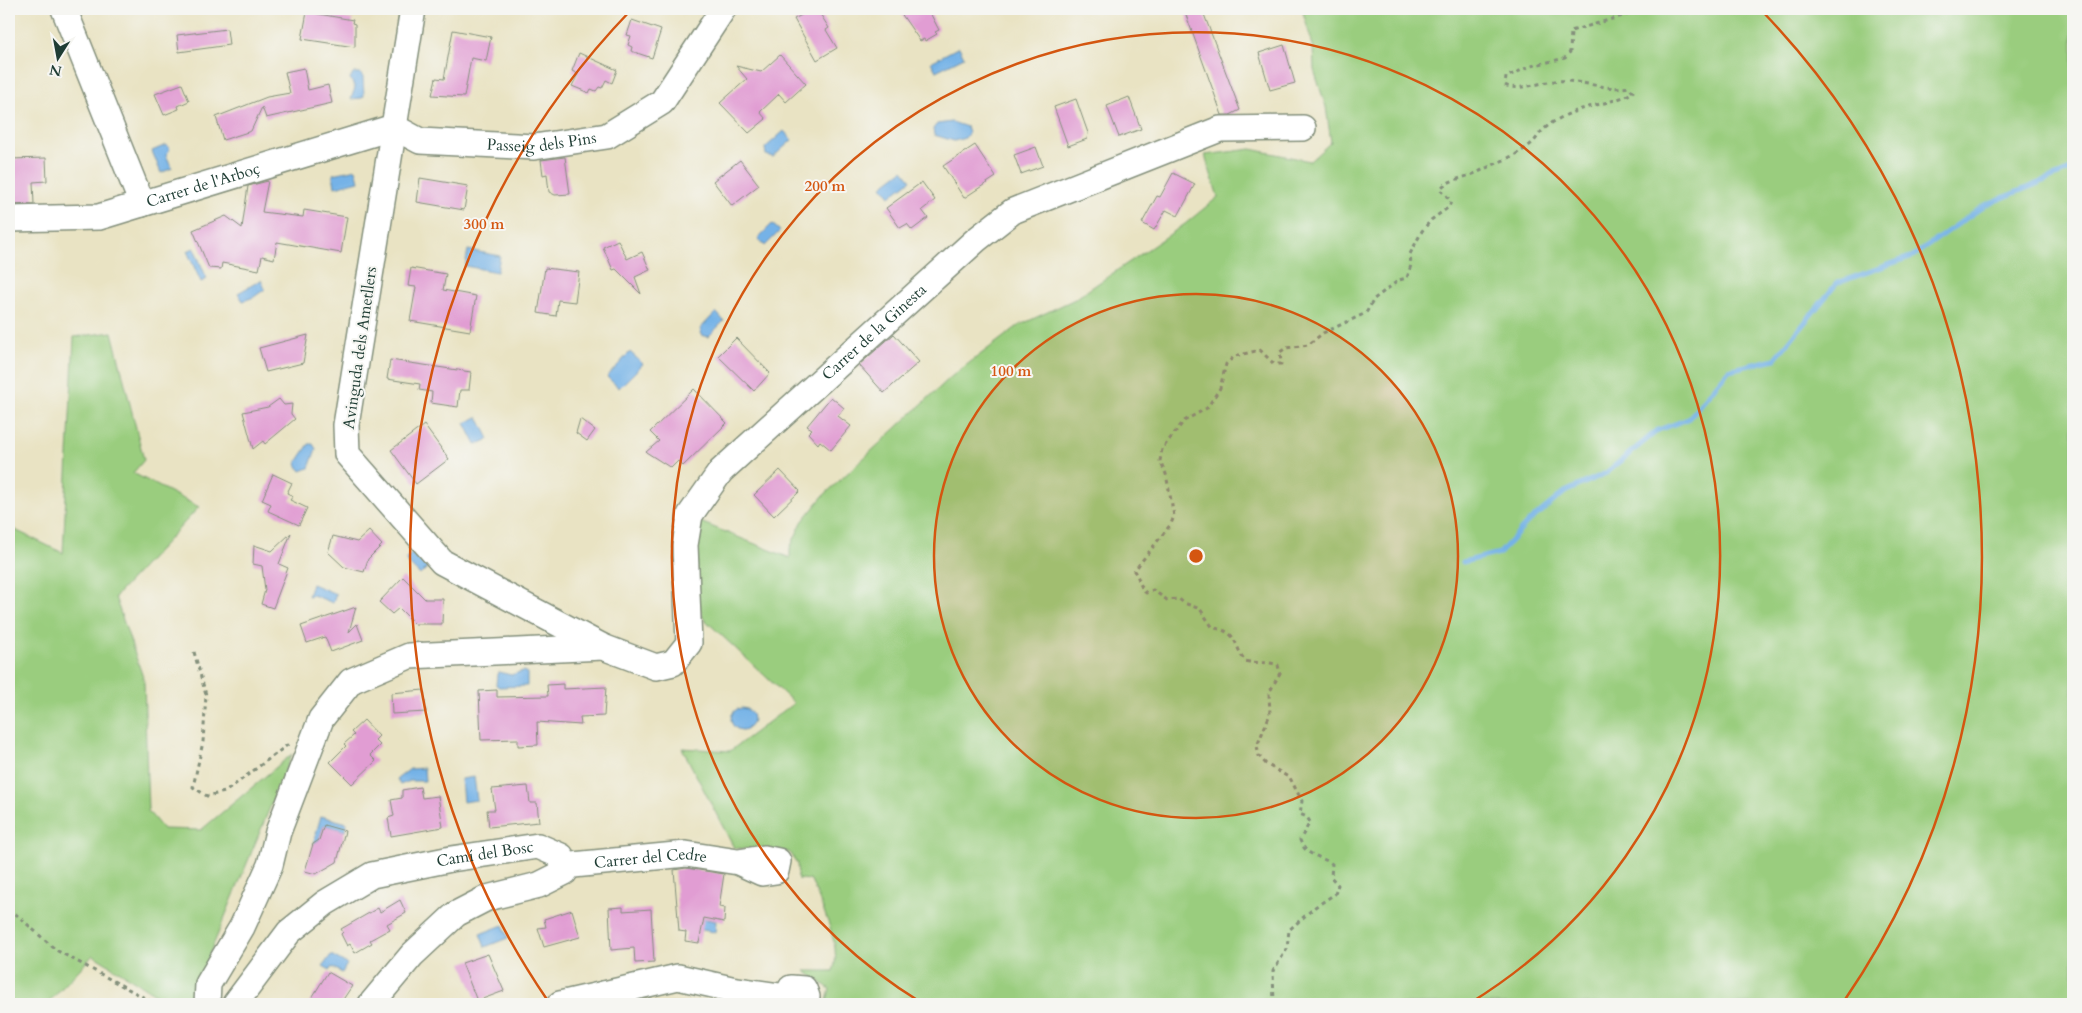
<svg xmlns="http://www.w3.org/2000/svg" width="2082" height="1013" viewBox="0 0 2082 1013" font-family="Cardo,serif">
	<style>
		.green { fill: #9acd7e; stroke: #5c8559 }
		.water { fill: #75b2e7; stroke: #4a788e }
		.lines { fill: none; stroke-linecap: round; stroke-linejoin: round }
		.stream { stroke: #75b2e7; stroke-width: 5 }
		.building { fill: #e19dd3 }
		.minor-casing { stroke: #84907c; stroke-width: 28 }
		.path { stroke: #84907c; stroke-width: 3; stroke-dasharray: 4 4; stroke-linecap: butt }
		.minor { stroke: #fff; stroke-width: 25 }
		.ring { fill: none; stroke: #d45610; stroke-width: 2.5 }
		.labels { text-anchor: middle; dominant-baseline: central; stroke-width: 4; stroke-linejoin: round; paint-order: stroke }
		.street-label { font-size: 16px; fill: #1f3d34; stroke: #f6f6f2 }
		.centre { fill: #d45610; stroke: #f6f6f2; stroke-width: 2.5 }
		.ring-label { font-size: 15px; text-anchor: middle; font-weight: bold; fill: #d45610; stroke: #f6f6f2; stroke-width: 4; stroke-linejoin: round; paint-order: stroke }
	</style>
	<rect width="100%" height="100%" fill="#f6f6f2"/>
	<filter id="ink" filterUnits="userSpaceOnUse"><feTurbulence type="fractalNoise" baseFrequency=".02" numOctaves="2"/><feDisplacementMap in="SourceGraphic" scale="10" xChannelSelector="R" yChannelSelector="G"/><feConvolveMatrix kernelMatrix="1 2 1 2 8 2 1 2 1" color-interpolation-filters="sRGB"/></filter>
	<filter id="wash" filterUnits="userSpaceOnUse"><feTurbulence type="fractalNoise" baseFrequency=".0096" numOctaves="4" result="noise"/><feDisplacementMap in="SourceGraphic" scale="20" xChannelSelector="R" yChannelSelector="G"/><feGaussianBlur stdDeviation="1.12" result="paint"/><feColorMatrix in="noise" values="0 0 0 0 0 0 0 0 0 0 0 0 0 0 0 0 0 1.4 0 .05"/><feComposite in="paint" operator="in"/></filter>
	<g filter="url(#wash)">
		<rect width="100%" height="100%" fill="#e9e3c3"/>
		<g class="green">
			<path d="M1302,9H2073V1004H826L830,989L805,971H833C843,946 820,904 811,880L798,879L797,863L789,852L734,848L682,748L730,751L794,703L703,618L696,597L698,521L790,558V548L802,522L823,496L952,376L1018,326L1075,299L1185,224L1218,197L1205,155L1251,149L1310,161L1331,142L1326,107L1314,70L1313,46Z"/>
			<path d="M112,332L144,460L133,473L199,507L115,597L144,680L148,811L163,829L201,830L292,754L189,1004H171L93,955L47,1004H9V527L63,553L74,337Z"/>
		</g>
		<g class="water">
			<path d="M959,47L964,57L936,71L931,62Z"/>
			<path d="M354,73H360L363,77L364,96L362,98L351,99L355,88L350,78Z"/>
			<path d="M952,122L967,127L969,132L965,138L954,141L934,135L933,129L937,124Z"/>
			<path d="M784,131L792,140L773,157L766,155L765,148Z"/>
			<path d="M166,145L170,149L166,155L172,168L161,173L152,151Z"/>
			<path d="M356,169L359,181L335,187L333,174Z"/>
			<path d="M903,170L911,180L890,196L882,186Z"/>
			<path d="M772,224L780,231L765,246L758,238Z"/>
			<path d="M194,248L207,279L201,282L187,251Z"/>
			<path d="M468,250L500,256L497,272L465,266Z"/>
			<path d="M261,280L265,289L254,297L243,301L238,293Z"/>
			<path d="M716,312L724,321L708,337L702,335L700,329Z"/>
			<path d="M630,352L643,364L619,388L607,377Z"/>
			<path d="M478,417L489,439L476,445L465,423Z"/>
			<path d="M309,444H313L316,449L309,468L301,471L298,467L297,462Z"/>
			<path d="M412,553L427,568L420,575L405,560Z"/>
			<path d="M312,584L336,594L333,603L313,595L308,596Z"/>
			<path d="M523,671L527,673V686L499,687L496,685L497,674L499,672L511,675Z"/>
			<circle cx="742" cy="719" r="11"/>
			<path d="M424,768L425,781H410L400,785L397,779L410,769Z"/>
			<path d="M474,777L477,800L463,802L461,779Z"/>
			<path d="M321,816L347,823L345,831L324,825L319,840L313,844Z"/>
			<path d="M690,916L716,921L715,932L688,928Z"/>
			<path d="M503,925L508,938L485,947L480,934Z"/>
			<path d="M331,955L347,964L342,973L332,967L330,970L323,966Z"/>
		</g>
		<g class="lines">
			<path class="stream" d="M1463,562L1500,553L1527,523L1565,492L1606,473L1658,430L1688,419L1729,370L1775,359L1837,283L1913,256L1985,205L2073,169"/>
		</g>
		<g id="blocks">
			<g class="building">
				<path d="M813,9H817L829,28L826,30L837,48L817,60L794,19Z"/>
				<path d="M898,9H928L939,30L935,32L937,34L925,41L924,39L920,41Z"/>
				<path d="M1202,9L1240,110L1230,115H1222L1186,15Z"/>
				<path d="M307,12L353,20L352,23L355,24V47L302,39Z"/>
				<path d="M632,20L661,30L652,58L631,51L632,47L628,45L631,36L627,35Z"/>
				<path d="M227,29L229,45L179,52L177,35Z"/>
				<path d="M453,30L491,37L486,61L471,58L464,97L432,95L436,78L444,79Z"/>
				<path d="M1284,45L1295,83L1270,90L1259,53Z"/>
				<path d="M579,53L617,70L612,83L606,80L602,88L599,87L596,91L591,89L589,93L572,86L578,74L572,71Z"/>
				<path d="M780,55L806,84L786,102L779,94L760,112L766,119L749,133L720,103L747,79L736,66L761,72Z"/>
				<path d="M304,68L308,90L328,85L332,103L266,118L262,107L251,131L223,140L216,117L267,97L290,93L285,72Z"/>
				<path d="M182,84L189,101L178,106L179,109L164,115L155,94Z"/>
				<path d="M1129,97L1141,129L1119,137L1107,106Z"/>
				<path d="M1076,99L1088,133L1087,139L1068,146L1054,107Z"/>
				<path d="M975,145L996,177L964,198L943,166Z"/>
				<path d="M1036,147L1043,166L1021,174L1014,155Z"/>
				<path d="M565,157L570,194L555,195L549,192L547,174L543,175L541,160Z"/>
				<path d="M46,158L47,181L33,182L34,204L9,205V159Z"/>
				<path d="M740,160L759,185L732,206L713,181Z"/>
				<path d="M1173,173L1195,184L1178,216L1166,210L1154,230L1142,223L1157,196L1160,197Z"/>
				<path d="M420,178L468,186L464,210L417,202Z"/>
				<path d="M268,181L262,212L303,217L304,210L347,217L341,253L277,242L274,259L262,256L259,270L222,263L221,269L209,268L193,230L226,216L242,228L248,186Z"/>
				<path d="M922,182L935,200L922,210L928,218L912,230L907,224L900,228L886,208Z"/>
				<path d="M618,240L627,259L642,252L650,270L635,277L641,294L616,269L613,270L603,247Z"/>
				<path d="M411,268L446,274L443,290L476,296L470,331L410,321L416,287L408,286Z"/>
				<path d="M545,268L579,272L575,302L558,300L556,316L538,313Z"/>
				<path d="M894,334L919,362L884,393L859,365Z"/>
				<path d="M308,335L303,363L266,372L259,348Z"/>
				<path d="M736,338L770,373L754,391L718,356Z"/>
				<path d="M390,360L471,372L469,390H460L458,407L431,403L432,392L419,390L420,384L387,379Z"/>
				<path d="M694,389L727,423L683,466L678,461L671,468L646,452L659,441L650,432Z"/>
				<path d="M831,397L844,408L838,416L851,426L831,450L820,441L818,444L808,433L812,429L807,426Z"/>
				<path d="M279,399L284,405L292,404L291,414L295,419L265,444L263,441L253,449L243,412L268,407Z"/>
				<path d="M580,419L595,430L587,441L576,433Z"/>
				<path d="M424,425L449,459L416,484L391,450Z"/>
				<path d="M780,470L800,491L774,516L754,495Z"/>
				<path d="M273,474L292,483L287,493L293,496L290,500L307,508L299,525L268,511L271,504L262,500Z"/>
				<path d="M369,531L382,545L368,559L364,572L344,567L328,552L333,536L357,542Z"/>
				<path d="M291,533L279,564L288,568L273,608L261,604L265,590L262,566L253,564L254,545L272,551Z"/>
				<path d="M403,577L425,599H443L442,624H415L399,608L392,614L379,602Z"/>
				<path d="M356,607L349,632L357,624L363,640L331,652L325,637L307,643L301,626Z"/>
				<path d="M563,684V689L606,687L604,716L580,717L581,725L537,722L538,745L518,746V739L481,740L479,691L497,690V697L548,696L547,685Z"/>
				<path d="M424,690L426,712L392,714L391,693Z"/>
				<path d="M364,720L379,736L375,740L380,745L370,755L376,761L352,784L330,762L346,746L344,744L354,735L351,732Z"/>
				<path d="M528,786L530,803H537L539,822L489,827L487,810H495L492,789Z"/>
				<path d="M420,787L422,798L438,796L443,827L391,836L388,818L394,816L391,800L402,798V790Z"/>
				<path d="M324,825L345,831L337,862L316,874L305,871L313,844L319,840Z"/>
				<path d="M686,868L724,874L719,907L725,908L724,922L704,918L699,943L685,941L686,932L679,931L674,870Z"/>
				<path d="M400,900L406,913L387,924L390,929L370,940L372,943L355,953L350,944L347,946L341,934L343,932L341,929L378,908L380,912Z"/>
				<path d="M623,907V911L651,909L654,962L635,963L634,948L611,950L609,908Z"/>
				<path d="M572,910L580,937L544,947L538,928L546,927L544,919Z"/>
				<path d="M488,954L504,991L477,1001L462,963Z"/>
				<path d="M328,972L352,986L340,1004H308Z"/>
			</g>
		</g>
	</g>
	<g filter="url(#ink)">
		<use href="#blocks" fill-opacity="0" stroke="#84907c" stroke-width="1"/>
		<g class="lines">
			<g class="minor-casing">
				<g id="minor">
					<path d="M64,9L142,204"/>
					<path id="s1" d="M413,9L346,425L347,454L442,562L603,647L656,667L673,663L689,643L685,545L690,515L721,471L976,240L1013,211L1220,129L1303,128"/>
					<path id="s2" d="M9,219L99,217L394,127L420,141L534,147L607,136L662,102L723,9"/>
					<path id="s3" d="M563,866L686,854L738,862L762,873L776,871L778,861L764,858L738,862"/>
					<path d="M604,994L678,977L731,989L787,997H807L804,989L791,988L787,997"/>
					<path d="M207,1004L208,984L242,927L270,865L278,832L321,719L351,681L409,656L603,647"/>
					<path id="s4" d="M235,1004L289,932L325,903L372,875L451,859L538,846L561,856L565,872L539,885L487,898L456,914L412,955L371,1004"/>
					<path d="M560,1004L604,994L615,1004"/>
				</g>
			</g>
			<g class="path">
				<path d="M194,652L206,695L203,742L193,787L207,796L225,792L290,743"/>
				<path d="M9,908L56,950L156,1004"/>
				<path d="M1274,1004L1273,971L1287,949L1289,930L1315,907L1335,894L1338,885L1331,877L1332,864C1320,855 1306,857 1300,840L1310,822L1307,817L1300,814L1302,801L1290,778L1266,764L1259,756L1257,746L1270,714L1269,693L1280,673L1278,665C1267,661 1257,664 1245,661C1233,644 1238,631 1213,628L1200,609L1184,603L1179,599L1167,600L1153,590L1146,593C1139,586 1140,578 1134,571L1171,524L1174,516L1166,474L1160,461L1162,449L1184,421L1207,408L1220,388L1226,364L1235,356L1260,350L1274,364H1281L1280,352L1286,348L1308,345L1323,333L1366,313L1374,299L1399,280L1407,278L1411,265L1410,254L1422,231L1431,220L1449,207L1451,201L1440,189C1448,179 1466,178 1478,172C1495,163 1518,156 1532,143C1536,140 1538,135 1542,131C1550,123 1561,117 1571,113C1589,105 1618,102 1633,92L1629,87C1604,91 1581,79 1555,81C1541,82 1516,92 1505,85L1506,77L1531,66L1565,58L1570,52L1571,31L1647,9"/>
			</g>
			<use href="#minor" class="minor"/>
		</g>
	</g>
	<circle cx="1196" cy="556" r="262" fill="#d45610" fill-opacity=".12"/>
	<g class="ring">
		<circle cx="1196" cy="556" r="262"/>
		<path d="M922 1003A524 524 0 1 1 1470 1003"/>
		<path d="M548 1001A786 786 0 0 1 631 10M1761 10A786 786 0 0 1 1844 1001"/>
	</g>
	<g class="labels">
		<g class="street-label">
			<text stroke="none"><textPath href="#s2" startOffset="550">Passeig dels Pins</textPath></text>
			<text stroke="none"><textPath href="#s2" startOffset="199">Carrer de l'Arboç</textPath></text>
			<text stroke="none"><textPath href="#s1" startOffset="1265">Carrer de la Ginesta</textPath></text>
			<text transform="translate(360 348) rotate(-82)">Avinguda dels Ametllers</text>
			<text stroke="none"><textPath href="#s4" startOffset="306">Camí del Bosc</textPath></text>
			<text stroke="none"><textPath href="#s3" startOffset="88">Carrer del Cedre</textPath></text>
		</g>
	</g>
	<circle cx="1196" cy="556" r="8" class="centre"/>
	<g class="ring-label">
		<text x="825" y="191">200 m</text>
		<text x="484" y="229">300 m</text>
		<text x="1011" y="376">100 m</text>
	</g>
	<rect width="2082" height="1013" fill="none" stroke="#f6f6f2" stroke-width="30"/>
	<g transform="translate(58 58) rotate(191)" stroke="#f6f6f2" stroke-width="4" paint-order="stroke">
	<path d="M0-4L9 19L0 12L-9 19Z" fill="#1f3d34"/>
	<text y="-8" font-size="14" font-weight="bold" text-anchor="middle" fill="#1f3d34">N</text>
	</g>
</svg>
